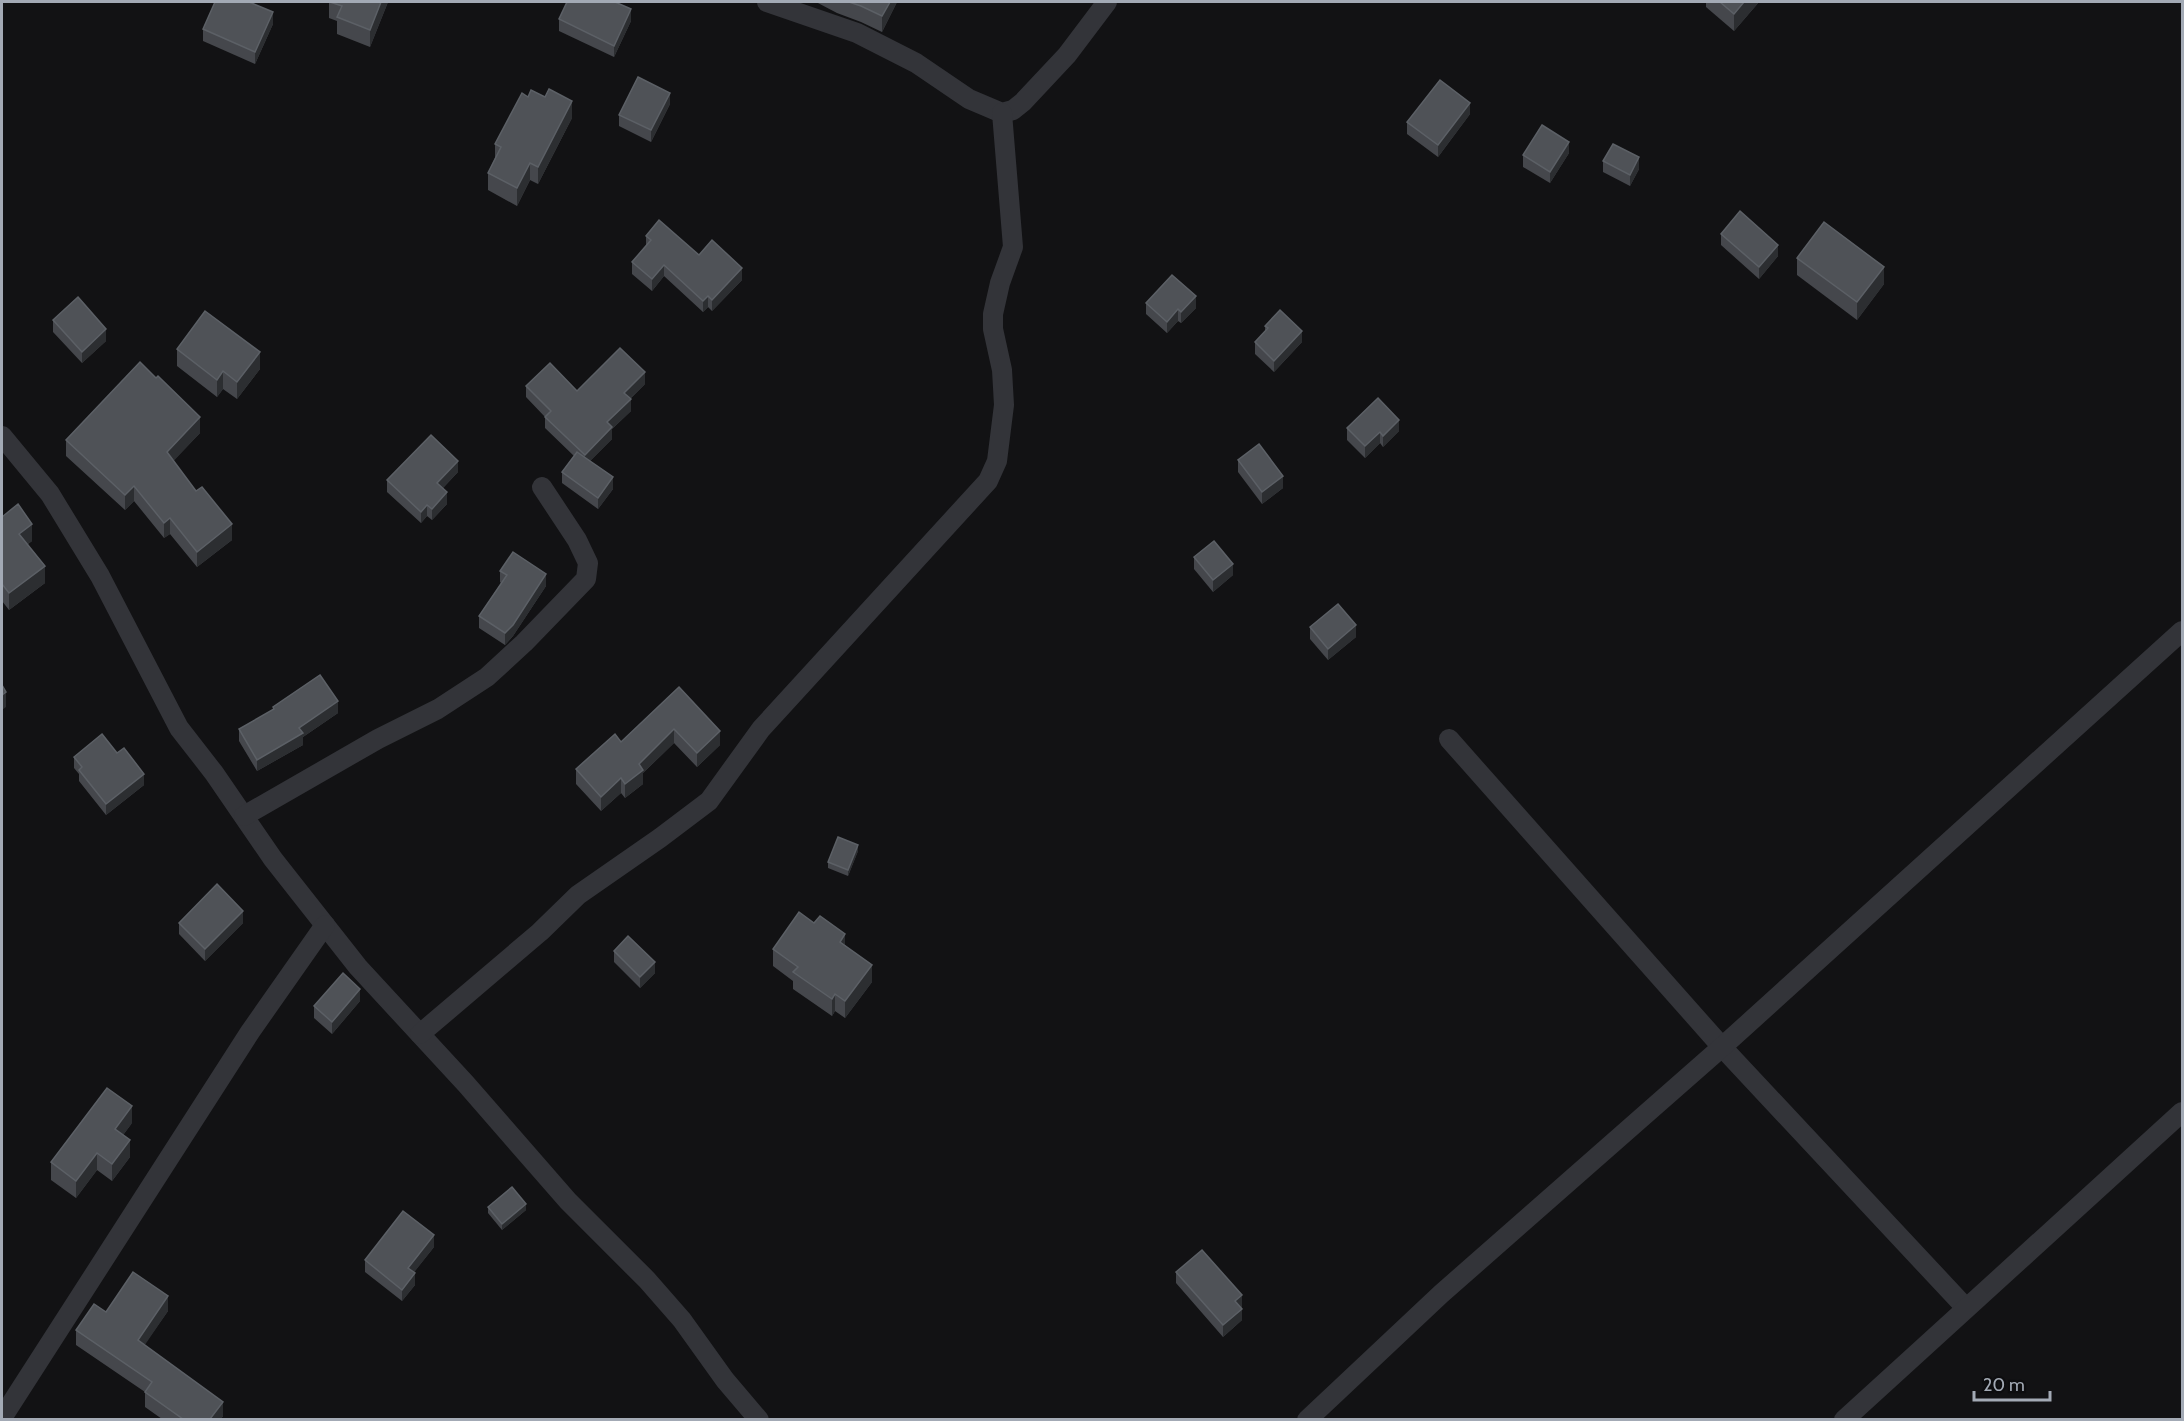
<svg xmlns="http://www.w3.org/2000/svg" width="2184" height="1421" viewBox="0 0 2184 1421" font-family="Cabin,sans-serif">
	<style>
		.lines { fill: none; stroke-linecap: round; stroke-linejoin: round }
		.minor { stroke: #333439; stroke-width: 20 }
		.wall { fill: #45474c }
		.shaded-wall { fill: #2c2e31 }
		.building { fill: #4f5257; stroke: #5c6066; stroke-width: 1.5 }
	</style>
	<rect width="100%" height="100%" fill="#121214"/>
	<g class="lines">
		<g class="minor">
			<path d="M767,2L857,33L916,63L969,99L1002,113L1013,110L1023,102L1067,55L1107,2"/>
			<path d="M2,436L50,494L100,576L179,728L214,773L273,859L358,967L466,1084L568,1201L647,1280L682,1320L725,1380L759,1420"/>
			<path d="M1449,739L1722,1047L1966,1308"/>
			<path d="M244,816L378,739L438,709L487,677L524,643L586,579L588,563L577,540L542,487"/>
			<path d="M420,1034L540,932L578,895L660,838L709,801L761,729L988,481L997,461L1004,405L1002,370L993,329V314L1000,283L1013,247L1002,113"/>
			<path d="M2,1418L250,1032L325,925"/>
			<path d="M1307,1420L1441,1294L1722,1047L2182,631"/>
			<path d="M1844,1420L2182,1112"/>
		</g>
	</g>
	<g class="wall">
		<path d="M329,2H388L370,47L337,34V21L329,18Z"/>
		<path d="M816,2H897L882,32L861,22L837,13Z"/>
		<path d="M1706,2H1759L1734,31L1706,7Z"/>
		<path d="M559,19L631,21L614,57L559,31Z"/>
		<path d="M273,24L255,64L203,41V29Z"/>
		<path d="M670,104L651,142L619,126V115Z"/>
		<path d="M1470,114L1438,157L1407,134V122Z"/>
		<path d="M572,118L538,184L530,180L517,206L488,190V173L495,158V144Z"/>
		<path d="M1569,153L1550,183L1523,167V155Z"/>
		<path d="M1603,161L1639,169L1630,186L1603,172Z"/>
		<path d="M1721,234L1778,256L1759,279L1721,245Z"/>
		<path d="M646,236L699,255L742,280L712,311L708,307L703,312L664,276L652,291L632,274V262L646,246Z"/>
		<path d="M1797,258L1884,284L1857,320L1797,275Z"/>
		<path d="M1146,303L1196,308L1181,323L1178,321L1167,333L1146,314Z"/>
		<path d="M53,320L106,341L82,363L53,332Z"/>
		<path d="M1265,326L1302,342L1274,372L1255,354V342L1265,331Z"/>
		<path d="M177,349L260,369L237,399L223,389L217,397L177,366Z"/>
		<path d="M645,384L630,399L631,411L612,429V439L590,461L613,489L598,509L562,483V472L574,456L545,428V417L526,397V386L577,391Z"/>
		<path d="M1347,428L1399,431L1383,447L1380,443L1365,458L1347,440Z"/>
		<path d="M200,433L173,461L232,540L197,567L170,534L164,538L134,501L125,510L66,456V440Z"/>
		<path d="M1238,460L1283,488L1262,504L1238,472Z"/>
		<path d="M458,472L443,488L447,504L432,520L427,516L421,523L387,492V480Z"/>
		<path d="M2,517L32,541L28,544L45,583L9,610L2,601Z"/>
		<path d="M1194,557L1233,575L1213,592L1194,569Z"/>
		<path d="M500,571L546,586L513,636L505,645L479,628V616L501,583L500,582Z"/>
		<path d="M1310,627L1356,637L1328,660L1310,639Z"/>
		<path d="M679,687L720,745L697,767L674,743L643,773V784L625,798L621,793L601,811L576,784V769L621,742Z"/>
		<path d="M273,707L338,713L303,737V745L257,771L239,741V729L273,710Z"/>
		<path d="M74,757L144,785L106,815L79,781V774L74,768Z"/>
		<path d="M858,851L848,876L828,868V862Z"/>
		<path d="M179,923H243L205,961L179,934Z"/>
		<path d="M845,945L872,982L845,1018L835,1011L832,1016L793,989V981L773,966V949Z"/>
		<path d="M614,951L655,973L640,988L614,962Z"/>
		<path d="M360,1001L332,1034L314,1018V1006Z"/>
		<path d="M132,1123L123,1135L130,1157L112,1181L97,1170L76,1198L51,1180V1162Z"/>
		<path d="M488,1207L526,1210L502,1230L488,1213Z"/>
		<path d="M434,1247L414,1272L415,1285L402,1301L365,1272V1260Z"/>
		<path d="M1176,1272L1242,1307L1241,1308L1242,1320L1223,1337L1176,1283Z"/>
		<path d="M168,1311L144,1345L223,1416L221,1419H162L145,1407V1392L76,1345V1330L106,1312Z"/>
	</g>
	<g class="shaded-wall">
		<path d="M381,2H388L370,47V30Z"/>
		<path d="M890,2H897L882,32V16Z"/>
		<path d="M1744,2H1759L1734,31V14Z"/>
		<path d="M631,9V21L614,57V46Z"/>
		<path d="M273,12V24L255,64V52Z"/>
		<path d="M670,93V104L651,142V130Z"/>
		<path d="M572,101V118L538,184V167Z"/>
		<path d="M1470,103V114L1438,157V145Z"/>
		<path d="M1569,142V153L1550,183V172Z"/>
		<path d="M1639,157V169L1630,186V175Z"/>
		<path d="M530,163V180L517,206V188Z"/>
		<path d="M1778,245V256L1759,279V267Z"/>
		<path d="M664,265V276L652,291V279Z"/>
		<path d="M1884,267V284L1857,320V302Z"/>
		<path d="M742,268V280L712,311V300Z"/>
		<path d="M708,296V307L703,312V301Z"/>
		<path d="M1196,296V308L1181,323V312Z"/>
		<path d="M1178,309V321L1167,333V322Z"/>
		<path d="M106,329V341L82,363V352Z"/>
		<path d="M1302,331V342L1274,372V361Z"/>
		<path d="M260,352V369L237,399V382Z"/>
		<path d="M223,371V389L217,397V380Z"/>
		<path d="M645,372V384L624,404V393Z"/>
		<path d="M631,399V411L612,429V439L585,466V455L607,422Z"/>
		<path d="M200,417V433L167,468V452Z"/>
		<path d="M1399,420V431L1383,447V436Z"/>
		<path d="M1380,432V443L1365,458V446Z"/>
		<path d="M458,461V472L437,494V483Z"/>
		<path d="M1283,476V488L1262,504V492Z"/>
		<path d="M613,477V489L598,509V498Z"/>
		<path d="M134,486V501L125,510V495Z"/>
		<path d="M447,492V504L432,520V509Z"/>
		<path d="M427,505V516L421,523V512Z"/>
		<path d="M170,518V534L164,538V523Z"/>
		<path d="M32,524V541L19,551V534Z"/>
		<path d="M232,524V540L197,567V552Z"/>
		<path d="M1233,564V575L1213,592V580Z"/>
		<path d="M45,566V583L9,610V593Z"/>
		<path d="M546,574V586L513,636L505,645V633Z"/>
		<path d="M1356,625V637L1328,660V649Z"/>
		<path d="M6,692V707L2,710V695Z"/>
		<path d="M338,701V713L303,737V745L257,771V760L299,728Z"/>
		<path d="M674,729V743L643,773V784L625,798V784L639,764Z"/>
		<path d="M720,731V745L697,767V753Z"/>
		<path d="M144,774V785L106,815V804Z"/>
		<path d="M621,778V793L601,811V797Z"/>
		<path d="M858,845V851L848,876V870Z"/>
		<path d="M243,911V923L205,961V949Z"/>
		<path d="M845,934V951L840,942Z"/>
		<path d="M655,962V973L640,988V977Z"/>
		<path d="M872,965V982L845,1018V1001Z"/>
		<path d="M360,989V1001L332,1034V1022Z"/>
		<path d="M835,994V1011L832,1016V999Z"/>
		<path d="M132,1106V1123L115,1146V1129Z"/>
		<path d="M130,1140V1157L112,1181V1164Z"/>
		<path d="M97,1153V1170L76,1198V1181Z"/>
		<path d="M526,1204V1210L502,1230V1224Z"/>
		<path d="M434,1235V1247L408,1280V1268Z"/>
		<path d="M415,1273V1285L402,1301V1290Z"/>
		<path d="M1242,1295V1307L1235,1313V1301Z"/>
		<path d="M168,1296V1311L138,1355V1340Z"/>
		<path d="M1242,1309V1320L1223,1337V1325Z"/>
		<path d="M223,1402V1416L221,1419H210Z"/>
	</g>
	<g class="building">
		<path d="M215,2H249L273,12L255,52L203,29Z"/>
		<path d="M330,2H381L370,30L337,17L342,6Z"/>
		<path d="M567,2H615L631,9L614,46L559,19Z"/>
		<path d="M849,2H890L882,16L861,6Z"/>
		<path d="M1720,2H1744L1734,14Z"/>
		<path d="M638,77L670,93L651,130L619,115Z"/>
		<path d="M1440,80L1470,103L1438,145L1407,122Z"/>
		<path d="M549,89L572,101L538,167L530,163L517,188L488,173L501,147L495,144L522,93L528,97L531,90L545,97Z"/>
		<path d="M1542,125L1569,142L1550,172L1523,155Z"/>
		<path d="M1613,144L1639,157L1630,175L1603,161Z"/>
		<path d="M1740,211L1778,245L1759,267L1721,234Z"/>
		<path d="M659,220L699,255L712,240L742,268L712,300L708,296L703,301L664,265L652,279L632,262L651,240L646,236Z"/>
		<path d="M1824,222L1884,267L1857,302L1797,258Z"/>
		<path d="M1172,275L1196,296L1181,312L1178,309L1167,322L1146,303Z"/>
		<path d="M78,297L106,329L82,352L53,320Z"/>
		<path d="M1280,310L1302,331L1274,361L1255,342L1268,328L1265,326Z"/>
		<path d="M205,311L260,352L237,382L223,371L217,380L177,349Z"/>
		<path d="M620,348L645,372L624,393L631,399L607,422L612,427L585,455L545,417L551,411L526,386L550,363L577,391Z"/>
		<path d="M140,362L156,378L158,376L200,417L167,452L196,491L202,487L232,524L197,552L170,518L164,523L134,486L125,495L66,440Z"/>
		<path d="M1378,398L1399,420L1383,436L1380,432L1365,446L1347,428Z"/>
		<path d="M431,435L458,461L437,483L447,492L432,509L427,505L421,512L387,480Z"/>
		<path d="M1259,444L1283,476L1262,492L1238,460Z"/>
		<path d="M577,452L613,477L598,498L562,472Z"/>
		<path d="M18,504L32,524L19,534L45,566L9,593L2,584V517Z"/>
		<path d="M1214,541L1233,564L1213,580L1194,557Z"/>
		<path d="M513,552L546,574L513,625L505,633L479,616L507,575L500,571Z"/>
		<path d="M1338,604L1356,625L1328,649L1310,627Z"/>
		<path d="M320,675L338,701L299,728L303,733L257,760L239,729L274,709L273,707Z"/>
		<path d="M2,685L6,692L2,695Z"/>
		<path d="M679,687L720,731L697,753L674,729L639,764L643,770L625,784L621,778L601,797L576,769L615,734L621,742Z"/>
		<path d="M102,734L117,753L124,748L144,774L106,804L79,770L82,767L74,757Z"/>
		<path d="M838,837L858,845L848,870L828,862Z"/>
		<path d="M217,884L243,911L205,949L179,923Z"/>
		<path d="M799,912L814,923L820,916L845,934L840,942L872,965L845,1001L835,994L832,999L793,972L798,967L773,949Z"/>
		<path d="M628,936L655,962L640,977L614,951Z"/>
		<path d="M343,973L360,989L332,1022L314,1006Z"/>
		<path d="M107,1088L132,1106L115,1129L130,1140L112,1164L97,1153L76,1181L51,1162Z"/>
		<path d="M512,1187L526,1204L502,1224L488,1207Z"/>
		<path d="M403,1211L434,1235L408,1268L415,1273L402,1290L365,1260Z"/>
		<path d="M1202,1250L1242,1295L1235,1301L1242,1309L1223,1325L1176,1272Z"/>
		<path d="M133,1272L168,1296L138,1340L223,1402L210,1419H183L145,1392L152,1382L76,1330L94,1304L106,1312Z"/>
	</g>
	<rect width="2184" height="1421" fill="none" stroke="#a3aab5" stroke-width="6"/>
	<path d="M1974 1391v9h76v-9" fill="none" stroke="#a3aab5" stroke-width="3"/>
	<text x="1983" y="1391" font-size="18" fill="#a3aab5" stroke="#0d0d0f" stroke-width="4.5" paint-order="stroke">20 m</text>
</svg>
